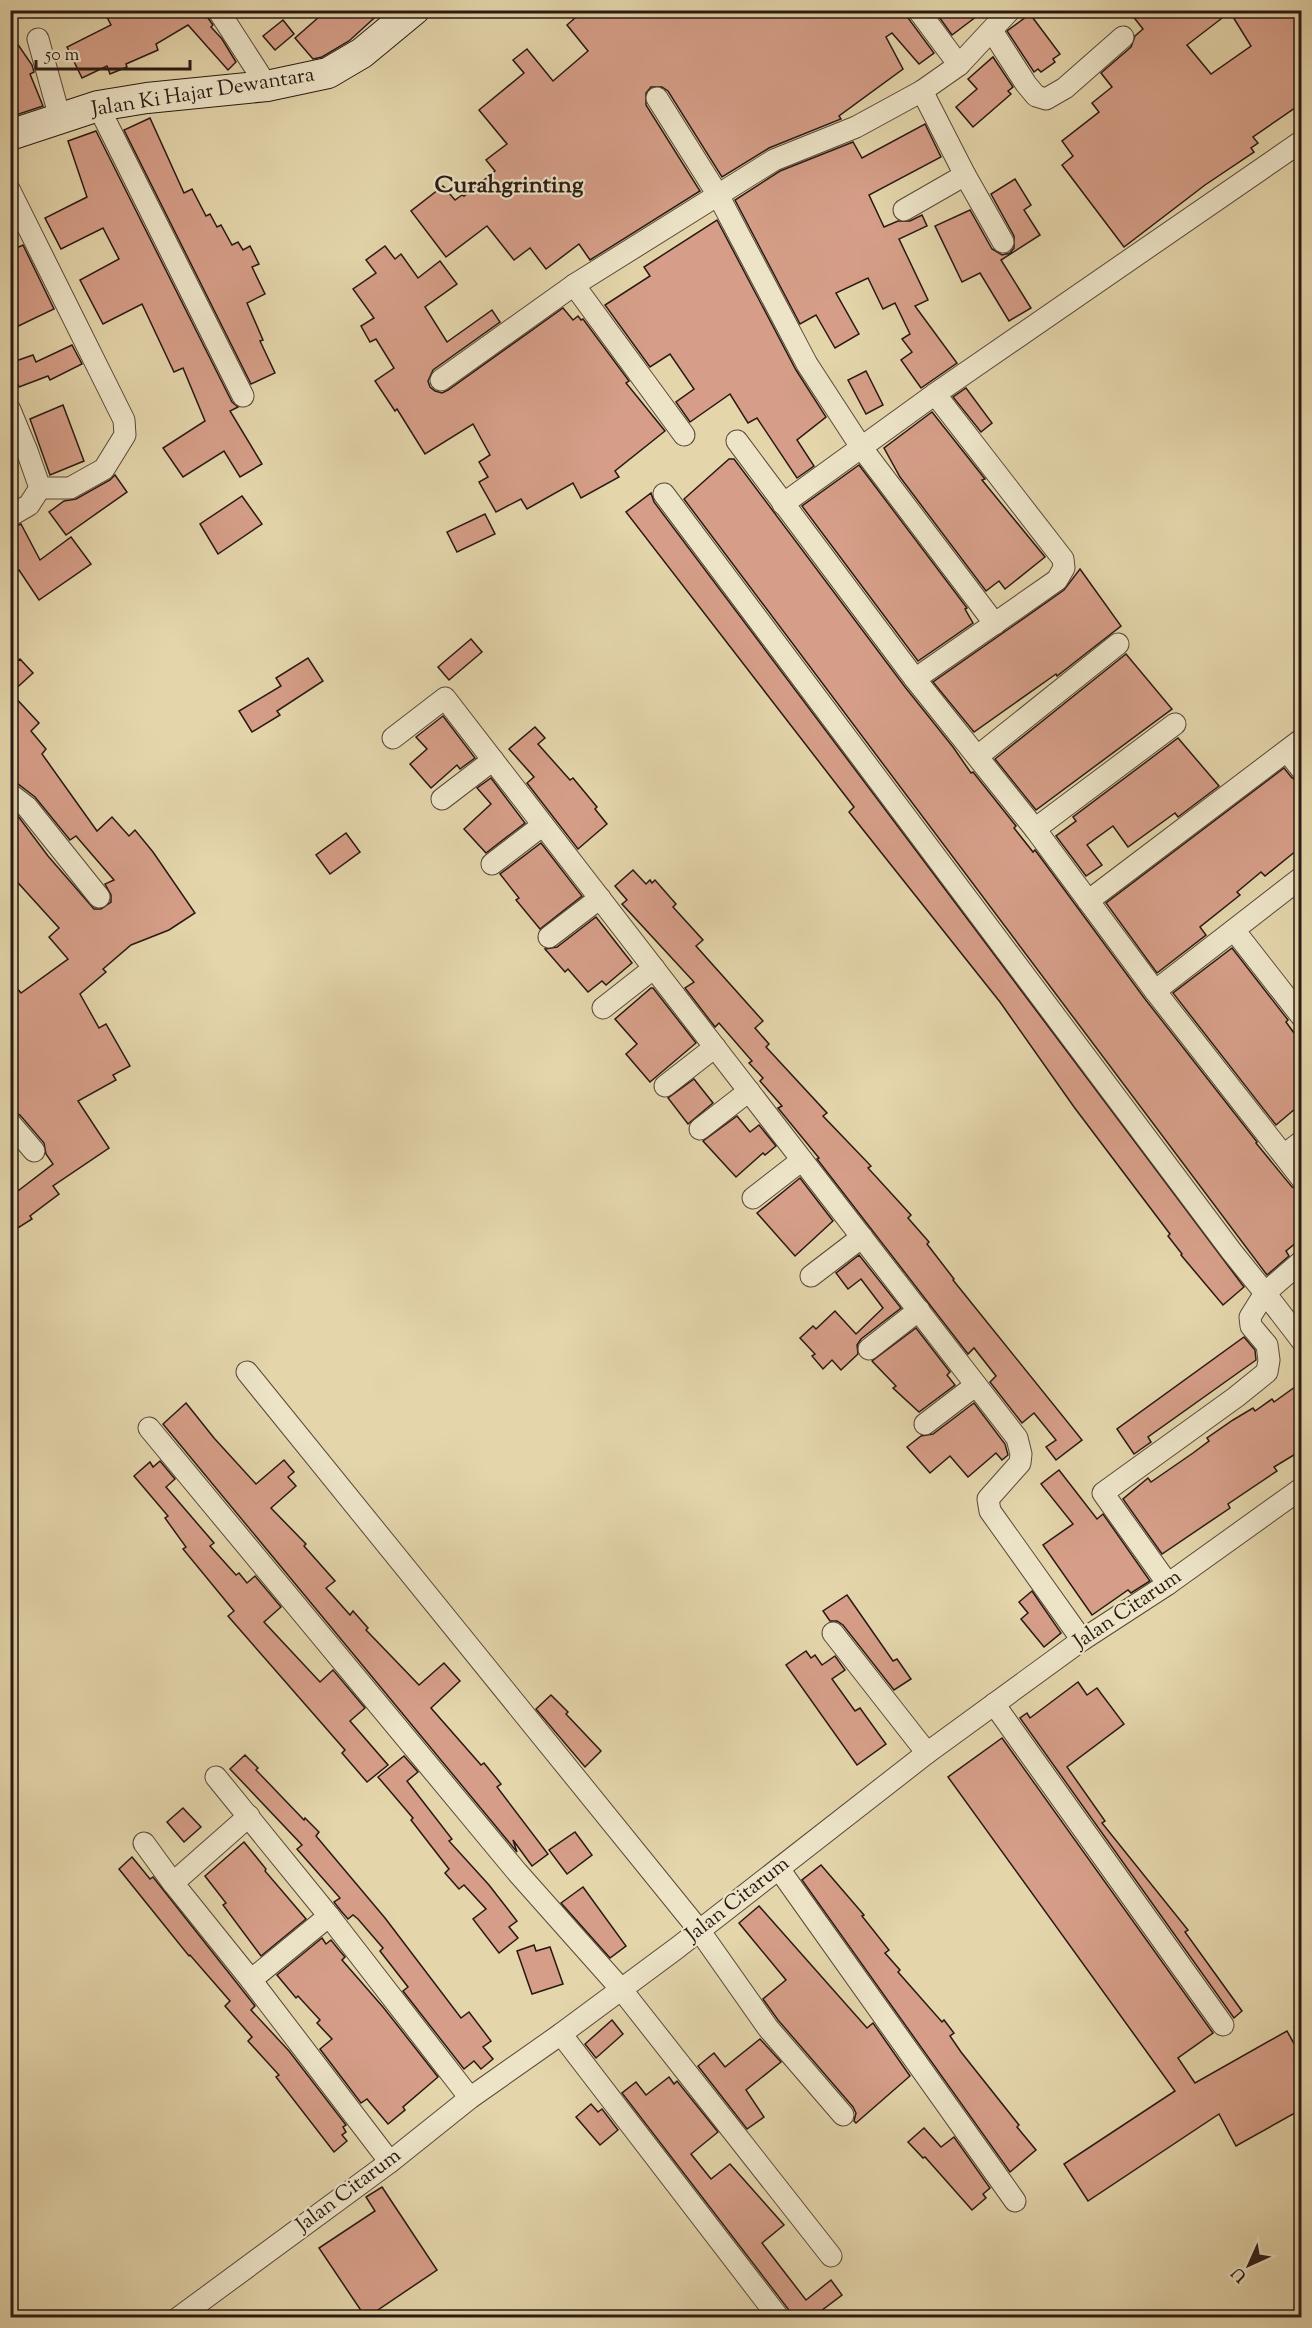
<svg xmlns="http://www.w3.org/2000/svg" width="1312" height="2328" viewBox="0 0 1312 2328" font-family="'Sorts Mill Goudy',serif">
	<style>
		.building { fill: #d69e88; stroke: #291913; stroke-width: 1.5; fill-rule: evenodd }
		.lines { fill: none; stroke-linecap: round; stroke-linejoin: round }
		.minor-casing { stroke: #584839; stroke-width: 23 }
		.secondary-casing { stroke: #291913; stroke-width: 32 }
		.minor { stroke: #ede4c8; stroke-width: 21 }
		.secondary { stroke: #ede4c8; stroke-width: 30 }
		.labels { text-anchor: middle; dominant-baseline: central; stroke-width: 4.5; stroke-linejoin: round; paint-order: stroke }
		.street-label { font-size: 21px; fill: #291913; stroke: #ede4c8 }
		.quarter-label { font-size: 24px; font-weight: bold; fill: #291913; stroke: #ede4c8 }
	</style>
	<rect width="100%" height="100%" fill="#e4d5ab"/>
	<filter id="stains"><feTurbulence type="fractalNoise" baseFrequency=".00333" numOctaves="4"/><feColorMatrix values="0 0 0 0 .2 0 0 0 0 .09 0 0 0 0 .02 0 0 0 .5 -.17"/></filter>
	<radialGradient id="worn" r=".72"><stop offset=".6" stop-color="#630" stop-opacity="0"/><stop offset="1" stop-color="#630" stop-opacity=".3"/></radialGradient>
	<g class="building">
		<path d="M117,10H205V14L213,25L211,27L222,39L236,62L228,70L188,25L156,44L158,50L126,64L127,67L110,74L107,66L82,78L67,47L111,25L106,15Z"/>
		<path d="M327,10H383L349,41L322,57L313,59L295,38Z"/>
		<path d="M584,10H905L908,18L934,53L919,64L892,33L886,37L903,69L839,116L841,119L769,148L722,177L668,91L662,87H651L646,93V105L700,191L590,260L579,244L546,269L530,248L514,260L487,226L446,257L411,211L443,186L455,200L462,195L464,196L495,171L486,160L507,144L479,110L524,73L513,60L527,49L553,81L588,51L567,25Z"/>
		<path d="M934,10H985L952,35Z"/>
		<path d="M1128,10H1302V103L1253,137L1258,143L1251,148L1254,152L1205,185L1124,247L1062,165L1073,156L1062,141L1099,112L1092,103L1112,87L1101,73L1131,47L1135,36L1143,29ZM1230,12L1251,46L1211,74L1187,45Z"/>
		<path d="M1030,14L1060,54L1053,59L1055,62L1041,72L1038,69L1034,72L1007,31Z"/>
		<path d="M283,20L294,34L275,50L263,36Z"/>
		<path d="M10,33L32,65L34,72L30,74L43,106L10,117Z"/>
		<path d="M993,57L1013,87L1008,91L1011,94L973,127L956,107L977,89L968,79Z"/>
		<path d="M150,118L184,193L192,189L206,216L210,214L217,227L221,225L232,245L238,242L243,250L250,246L259,264L252,267L265,294L247,303L263,340L260,341L275,373L251,384L124,130Z"/>
		<path d="M925,124L941,157L869,195L884,227L898,221H910L922,215L927,226L899,239L928,300L915,306L957,363L921,388L901,360L912,352L902,339L910,334L895,303L883,309L868,278L836,293L859,334L835,348L816,315L800,324L735,200L780,171L853,142L862,158Z"/>
		<path d="M96,131L232,402L238,407L230,411L262,464L240,477L224,451L183,477L163,448L205,421L183,368L174,372L142,304L103,324L80,280L119,259L103,228L61,249L45,218L87,197L68,141Z"/>
		<path d="M1015,179L1031,205L1024,210L1040,235L1001,260L1031,308L1009,321L980,273L962,282L935,226L970,210L992,249L1002,255L1010,253L1014,248V236L991,194Z"/>
		<path d="M717,220L796,370L826,417L797,440L814,466L797,478L757,418L748,423L730,394L690,422L676,402L694,389L670,354L650,367L605,305L650,276L644,267Z"/>
		<path d="M23,245L54,309L10,330V251Z"/>
		<path d="M385,246L395,259L401,254L418,278L440,261L457,284L425,307L447,342L492,310L500,322L433,370L428,381L430,387L435,391L442,393L448,390L563,308L573,320L578,316L581,320L583,319L629,381L626,383L665,431L615,471L619,477L581,498L573,483L527,509L521,499L496,512L479,482L488,477L479,462L490,455L473,424L425,454L397,409L395,411L375,381L394,368L376,339L370,342L361,326L374,318L353,289L376,273L366,260Z"/>
		<path d="M72,345L82,364L50,380L48,376L19,387L10,363L33,355L36,362Z"/>
		<path d="M866,371L883,405L866,414L848,380Z"/>
		<path d="M966,388L992,423L981,432L953,397Z"/>
		<path d="M63,405L84,461L50,475L30,419Z"/>
		<path d="M932,412L985,479L982,480L1045,557L1005,589L999,581L986,591L900,477L884,448Z"/>
		<path d="M729,459H734L905,687L953,747L971,773L973,772L1016,826L1014,828L1033,852L1035,850L1145,999L1257,1142L1256,1143L1292,1187L1302,1191V1238L1286,1251L1289,1256L1267,1275L684,499Z"/>
		<path d="M859,465L967,608L965,609L973,623L918,661L802,506Z"/>
		<path d="M115,475L127,492L66,535L49,512L64,501L76,499L110,480Z"/>
		<path d="M651,493L654,502L1244,1287L1223,1305L1181,1255L1182,1254L1168,1236L1170,1234L1074,1107L1000,1002L849,812L854,807L626,512Z"/>
		<path d="M242,496L262,524L218,554L200,524Z"/>
		<path d="M485,514L495,534L457,552L447,532Z"/>
		<path d="M21,524L40,560L71,537L91,564L39,600L19,570L10,574V529Z"/>
		<path d="M1080,569L1121,626L1057,676L1056,674L974,732L933,682L1064,590Z"/>
		<path d="M471,639L482,652L449,680L438,667Z"/>
		<path d="M1126,654L1172,709L1036,810L995,759Z"/>
		<path d="M308,658L323,681L277,711L280,715L252,732L239,711L281,686L276,678Z"/>
		<path d="M20,659L33,673L11,693L39,723L31,731L46,749L42,754L97,831L112,817L129,836L135,830L153,852L195,913L169,930L131,945L103,969L106,972L80,994L99,1028L106,1024L130,1066L113,1075L116,1080L78,1101L109,1148L53,1186L59,1194L30,1216L32,1219L10,1233V1197L53,1164L46,1154L44,1143L20,1115L10,1110V980L21,993L68,959L49,937L59,928L10,874V810L18,816L48,856L94,909H101L111,902V895L105,884L114,880L76,836L70,840L35,797L18,784L10,781V668Z"/>
		<path d="M443,716L475,758L460,769L457,765L431,788L410,764L427,749L416,737Z"/>
		<path d="M535,727L545,738L538,744L570,780L573,778L597,807L595,809L607,824L578,849L527,783L534,777L509,749Z"/>
		<path d="M1178,738L1219,786L1178,817L1175,813L1128,847L1113,826L1087,845L1102,865L1086,876L1056,836L1076,821L1073,817Z"/>
		<path d="M1284,768L1292,778L1302,782V846L1265,876L1261,872L1237,892L1240,895L1200,927L1206,935L1157,973L1106,903Z"/>
		<path d="M491,778L525,823L486,853L464,829L491,804L477,788Z"/>
		<path d="M346,833L360,852L330,874L316,855Z"/>
		<path d="M541,843L582,896L540,929L516,900L519,898L500,874Z"/>
		<path d="M633,870L646,884L650,880L652,883L655,880L676,904L673,907L703,940L696,946L763,1021L755,1028L769,1044L766,1047L827,1113L823,1116L871,1166L868,1168L911,1215L908,1218L929,1242L927,1244L954,1279L953,1280L1082,1440L1056,1460L1046,1447L1056,1440L1034,1413L1022,1423L990,1382L996,1376L974,1348L968,1354L817,1159L819,1158L778,1108L782,1106L760,1081L763,1078L749,1063L752,1061L719,1023L715,1027L685,988L694,982L622,904L627,900L615,886Z"/>
		<path d="M596,917L632,963L606,985L602,981L588,992L568,969L565,972L545,949L557,947Z"/>
		<path d="M1232,948L1288,1020L1286,1022L1302,1044V1103L1276,1125L1173,993Z"/>
		<path d="M651,988H653L696,1043L650,1082L626,1054L637,1044L615,1019Z"/>
		<path d="M694,1079L713,1103L688,1124L668,1098Z"/>
		<path d="M737,1116L750,1132L759,1125L776,1146L765,1155L763,1153L736,1177L703,1141Z"/>
		<path d="M800,1178L833,1221L795,1256L757,1213Z"/>
		<path d="M859,1255L901,1308L861,1339L857,1345L858,1354L841,1370L832,1360L823,1369L812,1356L815,1354L800,1338L813,1326L816,1329L835,1311L856,1334L883,1308L861,1279L848,1289L836,1273Z"/>
		<path d="M916,1328L950,1372L947,1375L955,1385L919,1412L893,1388L896,1386L872,1361Z"/>
		<path d="M1244,1337L1255,1350L1256,1360L1148,1437L1151,1442L1134,1454L1117,1429Z"/>
		<path d="M1295,1387L1302,1395V1450L1274,1467L1277,1471L1228,1504L1230,1508L1162,1554L1123,1499L1148,1478L1151,1482L1193,1453L1209,1441L1207,1438L1233,1420L1253,1408L1255,1411L1272,1399L1274,1402Z"/>
		<path d="M186,1403L214,1438L256,1484L284,1460L294,1472L288,1477L296,1486L271,1508L306,1544L304,1546L335,1581L326,1588L350,1615L353,1611L368,1628L366,1630L419,1685L444,1663L460,1681L431,1708L481,1765L484,1763L501,1784L497,1787L548,1854L532,1866L513,1840L517,1852L163,1424Z"/>
		<path d="M974,1403L1005,1444L1008,1455L1002,1460L996,1453L968,1477L950,1456L930,1473L907,1447L921,1436L933,1434Z"/>
		<path d="M160,1461L175,1479L166,1487L214,1543L210,1546L236,1575L239,1573L247,1583L255,1576L281,1607L264,1622L320,1682L333,1670L365,1708L350,1721L388,1765L367,1782L342,1753L345,1750L228,1616L234,1611L183,1549L186,1547L165,1518L168,1516L134,1476L150,1462L153,1467Z"/>
		<path d="M1059,1470L1097,1519L1103,1514L1150,1581L1131,1593L1128,1590L1092,1615L1043,1545L1073,1524L1041,1484Z"/>
		<path d="M1032,1591L1061,1633L1044,1647L1021,1619L1028,1613L1019,1602Z"/>
		<path d="M847,1595L893,1661L897,1659L911,1679L894,1690L843,1625L837,1621H830L823,1611Z"/>
		<path d="M806,1651L811,1658L815,1655L822,1665L835,1656L845,1670L832,1679L855,1711L860,1708L886,1744L857,1765L786,1665Z"/>
		<path d="M1078,1682L1087,1695L1097,1688L1124,1724L1067,1767L1105,1821L1102,1823L1188,1930L1185,1932L1242,2011L1234,2018L1020,1718L1027,1713L1030,1718Z"/>
		<path d="M551,1695L568,1712L566,1714L601,1751L585,1767L536,1709Z"/>
		<path d="M1002,1738L1213,2033L1178,2058L1195,2083L1287,2031L1302,2058V2109L1236,2146L1219,2114L1088,2201L1064,2164L1175,2091L948,1777Z"/>
		<path d="M245,1755L258,1768L256,1770L304,1820L305,1818L319,1832L316,1836L385,1918L461,2018L469,2012L491,2041L483,2047L493,2059L481,2069L474,2061L464,2069L403,1991L408,1987L380,1951L383,1948L358,1919L353,1915L348,1919L341,1911L334,1902L340,1898L297,1849L302,1845L230,1769Z"/>
		<path d="M404,1756L418,1772L407,1781L452,1839L449,1841L489,1885L517,1921L509,1927L518,1938L499,1953L473,1919L486,1909L464,1885L459,1889L445,1873L449,1869L411,1820L413,1818L378,1777Z"/>
		<path d="M183,1808L201,1827L184,1842L167,1822Z"/>
		<path d="M575,1832L592,1855L567,1874L549,1850Z"/>
		<path d="M244,1842L266,1869L265,1871L306,1919L261,1956L223,1905L226,1903L205,1876Z"/>
		<path d="M132,1857L150,1879L153,1877L255,2006L251,2010L289,2051L346,2125L343,2127L346,2132L342,2135L347,2141L334,2152L276,2077L279,2075L248,2041L252,2037L225,2006L230,2001L190,1955L189,1956L119,1869Z"/>
		<path d="M821,1865L864,1915L862,1916L889,1950L885,1953L900,1970L898,1972L942,2022L944,2020L954,2033L950,2036L961,2052L1019,2125L1017,2127L1036,2150L1010,2172L802,1880Z"/>
		<path d="M583,1887L626,1946L610,1958L561,1903Z"/>
		<path d="M759,1906L867,2028L873,2023L910,2076L856,2123L854,2121L856,2113L853,2107L778,2020L763,1999L786,1980L739,1923Z"/>
		<path d="M322,1938L326,1944L331,1940L339,1950L345,1957L342,1960L383,2007L438,2077L403,2107L405,2110L388,2124L367,2099L361,2103L320,2049L332,2039L317,2023L320,2020L298,1996L296,1998L277,1975Z"/>
		<path d="M534,1945L536,1951L550,1947L563,1984L532,1994L517,1951Z"/>
		<path d="M612,2020L623,2034L596,2058L585,2044Z"/>
		<path d="M760,2039L781,2062L746,2090L764,2117L747,2129L698,2066L714,2053L725,2067Z"/>
		<path d="M669,2077L674,2084L677,2081L718,2132L691,2154L711,2179L730,2164L784,2225L762,2243L806,2300L831,2280L842,2295L817,2314L820,2318H792L789,2310L622,2093L636,2082L646,2095Z"/>
		<path d="M591,2104L598,2112L602,2109L618,2130L600,2145L576,2117Z"/>
		<path d="M924,2128L941,2147L954,2137L990,2188L983,2194L986,2198L972,2210L925,2157L923,2158L908,2142Z"/>
		<path d="M382,2187L437,2270L366,2318L319,2248L375,2211L366,2197Z"/>
	</g>
	<g class="lines">
		<g class="minor-casing">
			<g id="minor">
				<path d="M218,10L267,86"/>
				<path d="M918,10L959,65"/>
				<path d="M992,31L1026,84L1036,96L1046,99L1065,88L1123,37"/>
				<path d="M38,39L60,118"/>
				<path d="M922,91L965,175L1003,242"/>
				<path d="M657,98L718,195L807,364L861,447L995,624"/>
				<path d="M98,106L243,396"/>
				<path d="M10,191L124,420L125,435L104,469L70,488H40"/>
				<path d="M904,210L965,175"/>
				<path d="M574,285L684,435"/>
				<path d="M441,380L574,285L774,160L856,127L922,91L959,65L1010,10"/>
				<path d="M935,394L1302,141"/>
				<path d="M10,410L27,451L40,488L29,505L10,516"/>
				<path d="M737,441L915,679L1035,829L1155,991L1302,1179"/>
				<path d="M664,494L1232,1252L1265,1293L1250,1317L1251,1326L1267,1345L1269,1360L1267,1372L1236,1397L1103,1493L1168,1584"/>
				<path d="M783,504L935,394L1063,559L1064,568L1057,580L915,679"/>
				<path d="M393,738L445,698L1017,1438L1021,1454L1020,1463L988,1499L990,1511L1082,1640"/>
				<path d="M1287,751L1302,770"/>
				<path d="M978,756L1118,644"/>
				<path d="M10,794L27,807L99,897"/>
				<path d="M442,799L493,760"/>
				<path d="M1035,829L1175,724"/>
				<path d="M492,864L543,825"/>
				<path d="M1088,901L1302,739"/>
				<path d="M1234,930L1302,1017"/>
				<path d="M549,937L600,898"/>
				<path d="M1155,991L1302,877"/>
				<path d="M603,1008L654,968"/>
				<path d="M665,1086L715,1047"/>
				<path d="M10,1123L34,1151"/>
				<path d="M700,1129L749,1091"/>
				<path d="M1284,1155L1302,1141"/>
				<path d="M753,1198L802,1160"/>
				<path d="M1302,1261L1265,1293L1302,1341"/>
				<path d="M811,1276L862,1237"/>
				<path d="M869,1349L919,1310"/>
				<path d="M247,1372L699,1930L768,2028L843,2115"/>
				<path d="M925,1424L976,1385"/>
				<path d="M149,1428L517,1872L621,1989L831,2256"/>
				<path d="M833,1633L927,1753"/>
				<path d="M994,1704L1223,2025"/>
				<path d="M216,1777L329,1916L470,2098"/>
				<path d="M249,1816L173,1883L251,1980L390,2162"/>
				<path d="M144,1843L173,1883"/>
				<path d="M779,1869L1015,2201"/>
				<path d="M251,1980L329,1916"/>
				<path d="M561,2034L779,2318"/>
				<path d="M178,2318L390,2162L470,2098L561,2034L677,1948L927,1753L1082,1640L1168,1584L1302,1488"/>
			</g>
		</g>
		<g class="secondary-casing">
			<path id="secondary" d="M10,135L98,106L147,98L267,86L328,73L362,53L414,10"/>
		</g>
		<use href="#minor" class="minor"/>
		<use href="#secondary" class="secondary"/>
	</g>
	<g class="labels">
		<g class="street-label">
			<text transform="translate(203 93) rotate(-9)">Jalan Ki Hajar Dewantara</text>
			<text transform="translate(1128 1610) rotate(-34)">Jalan Citarum</text>
			<text transform="translate(738 1900) rotate(-38)">Jalan Citarum</text>
			<text transform="translate(349 2191) rotate(-37)">Jalan Citarum</text>
		</g>
		<g class="quarter-label">
			<text x="509" y="186">Curahgrinting</text>
		</g>
	</g>
	<rect width="1312" height="2328" fill="none" stroke="#e4d5ab" stroke-width="36"/>
	<rect x="12" y="12" width="1288" height="2304" fill="none" stroke="#291913" stroke-width="3"/>
	<rect x="18" y="18" width="1276" height="2292" fill="none" stroke="#291913" stroke-width="1.5"/>
	<g transform="translate(1249 2265) rotate(225)" stroke="#ede4c8" stroke-width="4.5" paint-order="stroke">
	<path d="M0-4.5L10 22L0 15L-10 22Z" fill="#291913"/>
	<text y="-9" font-size="16" font-weight="bold" text-anchor="middle" fill="#291913">U</text>
	</g>
	<path d="M36 60v9h154v-9" fill="none" stroke="#291913" stroke-width="3"/>
	<text x="45" y="60" font-size="18" fill="#291913" stroke="#ede4c8" stroke-width="4.5" paint-order="stroke">50 m</text>
	<rect width="100%" height="100%" filter="url(#stains)"/>
	<rect width="100%" height="100%" fill="url(#worn)"/>
</svg>
